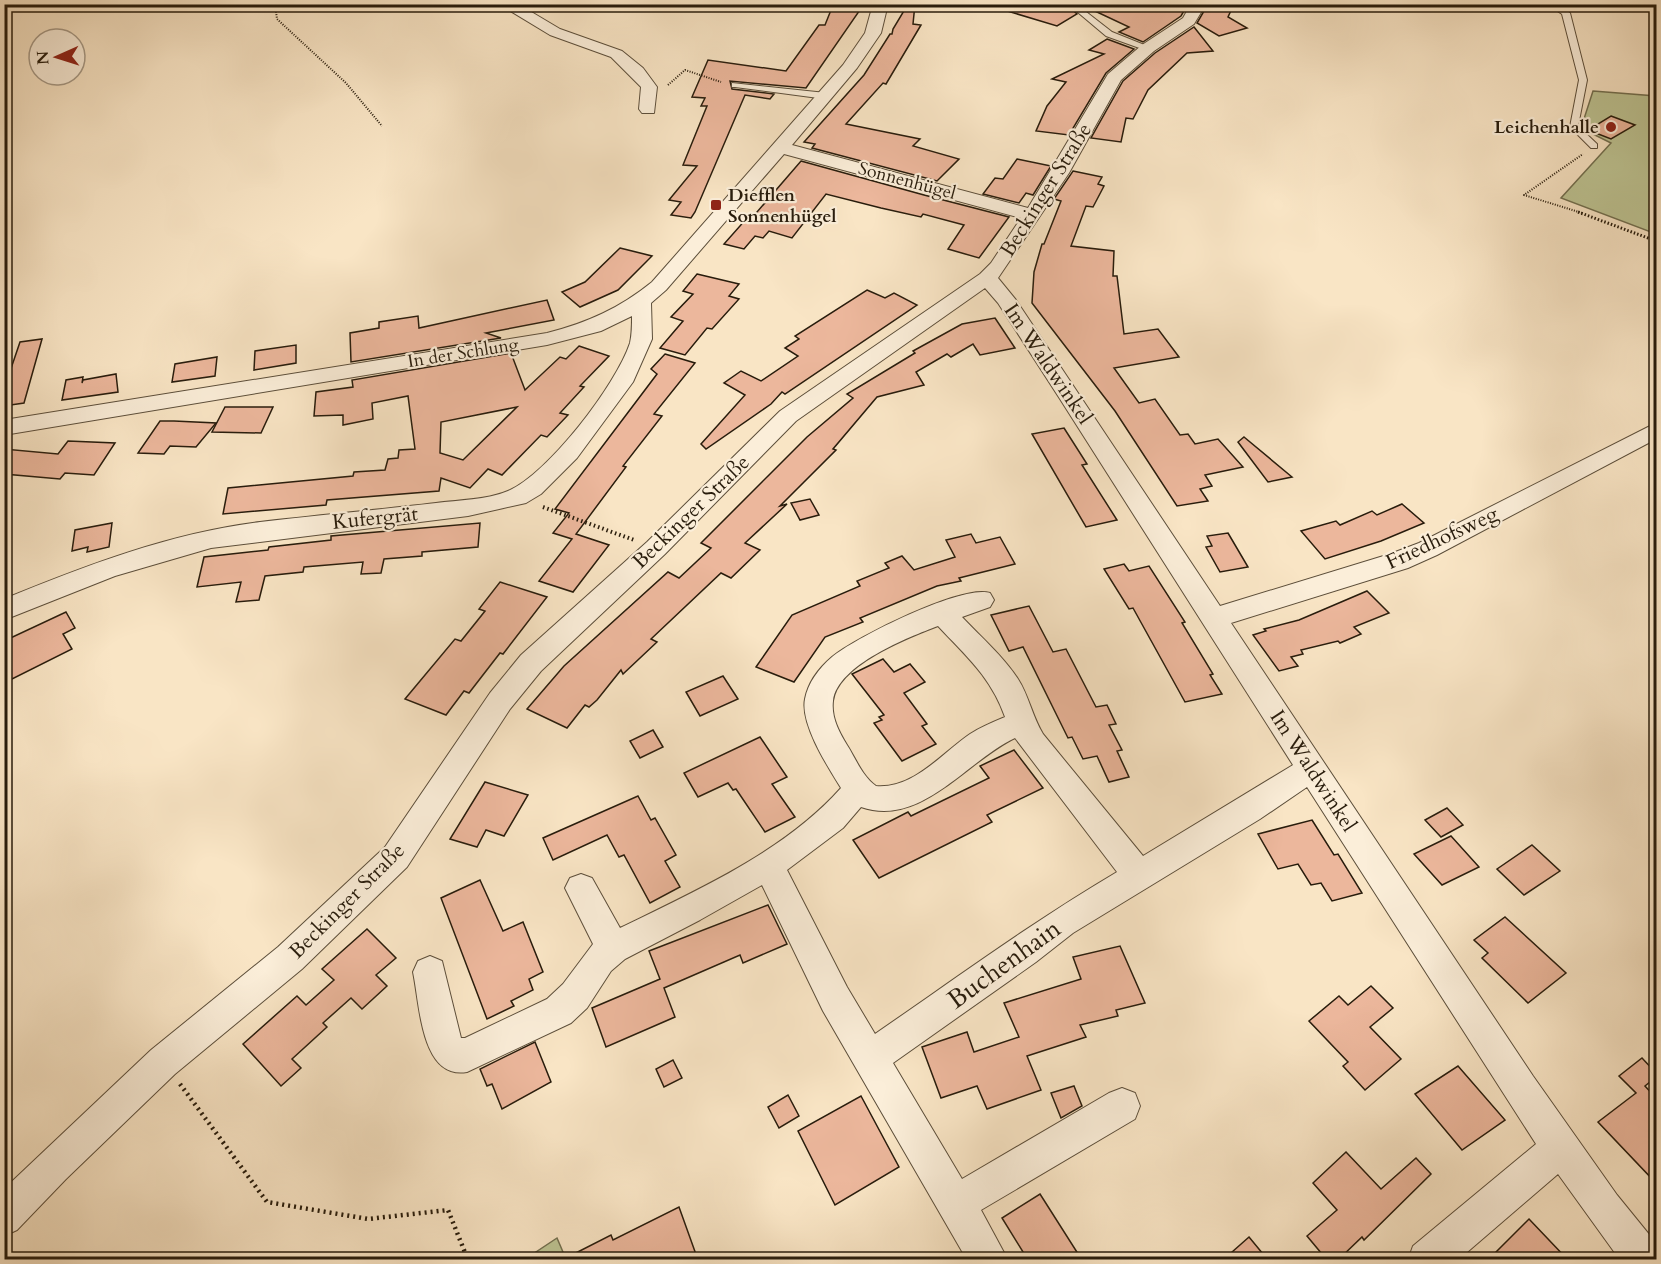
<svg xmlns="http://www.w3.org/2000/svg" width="1661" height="1264" viewBox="0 0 1661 1264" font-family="Cardo,serif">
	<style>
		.green { fill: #bec594; stroke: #737050; stroke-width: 1.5 }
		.building { fill: #ecb79c; stroke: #281c0c; stroke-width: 1.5; fill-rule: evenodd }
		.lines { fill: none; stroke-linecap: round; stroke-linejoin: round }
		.service-casing { stroke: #5c4e3a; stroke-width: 2 }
		.minor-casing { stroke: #5c4e3a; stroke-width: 2 }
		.path-far3 { stroke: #281c0c; stroke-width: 2; stroke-dasharray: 1 1.5; stroke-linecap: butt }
		.path-far2 { stroke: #281c0c; stroke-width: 3; stroke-dasharray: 1.5 2; stroke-linecap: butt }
		.path-far1 { stroke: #281c0c; stroke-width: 4; stroke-dasharray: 1.5 3; stroke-linecap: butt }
		.path { stroke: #281c0c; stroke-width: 4.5; stroke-dasharray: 2 4; stroke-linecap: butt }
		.service { fill: #fbeed9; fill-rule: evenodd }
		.minor { fill: #fbeed9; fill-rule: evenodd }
		.poi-dot { fill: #8f2418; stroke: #fbeed9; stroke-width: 2 }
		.labels { text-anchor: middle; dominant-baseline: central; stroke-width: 4.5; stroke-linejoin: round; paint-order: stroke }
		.far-poi-label { font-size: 18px; font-weight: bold; fill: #281c0c; stroke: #fbeed9; text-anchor: end }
		.far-street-label { font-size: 18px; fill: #281c0c; stroke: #fbeed9 }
		.street-label { font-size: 21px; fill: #281c0c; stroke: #fbeed9 }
		.near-street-label { font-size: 26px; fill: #281c0c; stroke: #fbeed9 }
	</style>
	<rect width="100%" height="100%" fill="#f9e5c5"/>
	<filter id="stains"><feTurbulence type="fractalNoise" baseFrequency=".00333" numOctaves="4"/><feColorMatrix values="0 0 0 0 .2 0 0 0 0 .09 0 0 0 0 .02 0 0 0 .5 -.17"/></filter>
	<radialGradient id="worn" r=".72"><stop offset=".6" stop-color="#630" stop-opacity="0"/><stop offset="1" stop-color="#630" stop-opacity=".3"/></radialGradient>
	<g class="green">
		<path d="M1593,91L1656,96V234L1561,198L1611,143L1581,128Z"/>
		<path d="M557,1238L566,1259L524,1260Z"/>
	</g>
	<g class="building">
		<path d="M908,4H915L913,24L921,25L886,84L883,83L846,124L920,139L913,146L959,159L937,181L812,148L815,144L804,142L864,75L890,34H892L893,29Z"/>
		<path d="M995,4H1066L1077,14L1057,26L994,7Z"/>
		<path d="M1080,4H1188L1181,16L1143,42L1119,32L1129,27Z"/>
		<path d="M1208,4H1234L1228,17L1247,28L1219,36L1197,23Z"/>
		<path d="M833,5L862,7L806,88L730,81L732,89L774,94L770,99L745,95L695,212L691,218L671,215L681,202L669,200L697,166L683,165L707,106H701L705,98L692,97L708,60L786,71L819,25H825Z"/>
		<path d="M1194,27L1213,51L1187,53L1148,90L1133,119L1126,118L1121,142L1091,138L1123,81L1155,53Z"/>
		<path d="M1107,39L1134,49L1106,73L1069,135L1036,131L1047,106L1066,82L1052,79L1104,54L1089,50Z"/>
		<path d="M1611,116L1635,125L1611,139L1588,130Z"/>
		<path d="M1017,159L1051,166L1033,195L1026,193L1019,203L983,194L995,178L1003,179Z"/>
		<path d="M801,161L924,195L1009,217L979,258L948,249L964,225L923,214L921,217L881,208L826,194L792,238L769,231L763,238L755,236L744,249L724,244L747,218L751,219Z"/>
		<path d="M1073,171L1102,177L1098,184L1104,186L1093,207L1086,206L1071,246L1114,251L1113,276H1117L1124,334L1158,329L1179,357L1114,368L1139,403L1155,399L1180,435L1188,434L1195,444L1218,439L1243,467L1205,475L1212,486L1200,489L1208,501L1177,506L1115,411L1032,303L1034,272L1042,244H1044L1061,201L1054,199Z"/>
		<path d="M620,248L652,256L618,290L580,307L562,292L585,282Z"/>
		<path d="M697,274L739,284L729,296L739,299L712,329L707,328L685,355L660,348L683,321L671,317L693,294L683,291Z"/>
		<path d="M867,290L885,298L894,293L917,305L785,394L782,392L771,404L706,449L701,444L745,395L724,383L741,371L761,381L798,356L785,348L799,339L795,336Z"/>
		<path d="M547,300L554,320L486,333L501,338L351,362L350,333L379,328V322L418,316L419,328Z"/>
		<path d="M995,318L1015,348L980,355L973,344L951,357L947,354L916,372L924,385L877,397L833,449L836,450L780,506L787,504L745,543L760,550L731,578L721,573L651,639L657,642L623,674L621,670L597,700L589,707L585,705L567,728L527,709L564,666L668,572L679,578L711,548L701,543L807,437L853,398L847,394L915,353L913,351L962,324Z"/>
		<path d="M42,339L24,403L4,406V389L20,342Z"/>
		<path d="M296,345V363L254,370L255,351Z"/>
		<path d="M579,346L609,356L580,386L584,387L560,413L568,415L547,437L541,435L502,475L488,469L470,488L441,478L439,491L327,500L326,505L223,514L228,488L353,476L354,472L385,470L388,459L398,458L399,450L415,449L408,396L372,403L373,419L343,425V415L314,416L316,392L353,387L352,380L511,353L525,390L560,357L566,359ZM517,407L463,460L440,453L441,422Z"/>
		<path d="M665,354L695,363L654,414L662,416L623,466L626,467L576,534L609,545L573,592L539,581L572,539L553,533L569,513L555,509L657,374L651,369Z"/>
		<path d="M217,357L215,376L172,382L175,364Z"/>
		<path d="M116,374L118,392L62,400L66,380L83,377L82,383L83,380Z"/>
		<path d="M225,407H273L261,433L212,432Z"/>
		<path d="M160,421H174L216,423L196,447L170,446L164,454L138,453Z"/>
		<path d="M1064,428L1087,464L1082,465L1117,520L1086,527L1032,434Z"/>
		<path d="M1244,437L1292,477L1268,482L1238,442Z"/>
		<path d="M68,441L115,443L94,475L65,473L60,479L4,474V449L58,454Z"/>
		<path d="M810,499L819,515L800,520L791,503Z"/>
		<path d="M1402,504L1424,523L1381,541L1325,559L1301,531L1336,521L1340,525L1372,511L1377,515Z"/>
		<path d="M112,523L109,547L87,552L88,547L72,551L75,530Z"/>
		<path d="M480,523L478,547L422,552V556L384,559L381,573L361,574L363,562L304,567L303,572L265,576L259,600L236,602L241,582L197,587L204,557L268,550L269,547L331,540V536Z"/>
		<path d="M1228,533L1248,567L1220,572L1206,547L1212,546L1207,536Z"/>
		<path d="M971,534L976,543L1000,537L1015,564L959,578L961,581L937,586L860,618L863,622L825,637L794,682L756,667L792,615L860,586L857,581L889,568L885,563L902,556L914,570L955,557L946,540Z"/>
		<path d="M1124,564L1129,571L1149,566L1185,622L1182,623L1213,674L1210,675L1222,694L1185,702L1133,608L1129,609L1104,569Z"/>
		<path d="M500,582L547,597L503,654L500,653L469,693L464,691L446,715L405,699L455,639L461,641L485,611L479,609Z"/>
		<path d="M1367,591L1389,613L1354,627L1361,634L1340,643L1338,641L1301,650L1303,654L1291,657L1298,666L1279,671L1253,635L1266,631L1264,629L1299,620Z"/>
		<path d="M1029,606L1053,652L1066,649L1096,707L1107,705L1116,724L1109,725L1122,750L1117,751L1129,777L1109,782L1097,756L1083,759L1072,737L1068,738L1023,647L1009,651L991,615Z"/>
		<path d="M66,612L75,628L63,634L72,649L10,680L4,669V641Z"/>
		<path d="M883,659L894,672L910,664L925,682L904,693L927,724L922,726L936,744L902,761L874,723L882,720L879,717L884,715L852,674Z"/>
		<path d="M723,676L738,699L700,716L686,692Z"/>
		<path d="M653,730L663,747L640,758L630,741Z"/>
		<path d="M760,737L787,777L772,784L795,817L765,832L736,789L733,790L728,783L698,797L684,773Z"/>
		<path d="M1014,750L1043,788L987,815L992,822L879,878L853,840L908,812L911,816L989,778L980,766Z"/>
		<path d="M485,782L528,795L504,836L486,830L477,847L450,839Z"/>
		<path d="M638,796L651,820L655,818L676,855L665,861L680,887L650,903L624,855L619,857L607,835L553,860L543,838Z"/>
		<path d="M1447,808L1463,825L1441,837L1425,820Z"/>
		<path d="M1312,820L1334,855L1338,854L1362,893L1332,901L1321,883L1311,885L1298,864L1278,869L1258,834Z"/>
		<path d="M1451,836L1479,867L1442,885L1414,854Z"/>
		<path d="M1532,845L1560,871L1524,895L1497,869Z"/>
		<path d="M480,880L503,931L523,922L543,972L529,979L533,990L511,1001L514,1006L487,1019L441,898Z"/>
		<path d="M768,905L787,944L743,963L740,955L664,988L675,1017L606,1047L592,1008L660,979L649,951Z"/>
		<path d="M1505,917L1566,973L1528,1003L1482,958L1488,953L1474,940Z"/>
		<path d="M367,929L396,958L376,975L387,986L362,1009L351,998L323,1023L327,1027L292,1059L301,1068L281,1086L243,1044L297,996L306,1005L334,980L322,969Z"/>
		<path d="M1120,946L1145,1003L1116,1010L1118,1016L1080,1025L1086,1037L1027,1056L1041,1090L987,1109L977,1086L941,1098L922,1047L967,1032L974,1052L1019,1037L1004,1003L1081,979L1073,957Z"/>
		<path d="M1371,986L1393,1008L1370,1027L1401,1059L1365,1090L1343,1066L1348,1062L1309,1021L1339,996L1348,1005Z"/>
		<path d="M535,1042L551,1082L502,1109L492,1084L487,1086L480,1069Z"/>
		<path d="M1642,1058L1656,1073V1077L1645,1086L1656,1098V1183L1598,1122L1636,1093L1619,1076Z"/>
		<path d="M673,1060L682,1078L664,1087L656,1069Z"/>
		<path d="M1458,1066L1505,1120L1462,1150L1415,1094Z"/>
		<path d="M1074,1086L1082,1106L1061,1118L1051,1093Z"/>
		<path d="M788,1095L799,1116L779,1128L768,1107Z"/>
		<path d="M861,1096L899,1167L835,1205L798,1131Z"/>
		<path d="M1346,1152L1381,1189L1416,1158L1431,1174L1364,1240L1362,1237L1338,1260H1327L1307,1236L1337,1210L1313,1183Z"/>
		<path d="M1040,1194L1082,1260H1028L1002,1218Z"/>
		<path d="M679,1207L698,1260H562L611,1235L613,1240Z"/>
		<path d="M1529,1219L1568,1260H1488Z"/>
		<path d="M1249,1237L1268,1260H1223Z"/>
	</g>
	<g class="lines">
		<g class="service-casing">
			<g id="service">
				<path d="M1068,4H1076L1112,32L1152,48L1145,50L1106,36Z"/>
				<path d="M1547,4H1556L1570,13L1587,80L1578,126L1597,144V148H1591L1570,127L1579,80L1562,14Z"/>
				<path d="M732,83L826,93L830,96L826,99L735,87H732Z"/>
			</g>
		</g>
		<g class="minor-casing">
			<g id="minor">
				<path d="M499,4H518L560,29L622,51L643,68L657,87L654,113H642L639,109L641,87L611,57L550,35Z"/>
				<path d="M873,4H888L881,33L857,68L792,145L1028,208L1108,74L1142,45L1183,18L1191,4H1206L1194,24L1154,51L1121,80L1069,173L998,278L1016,300L1220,606L1390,554L1419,543L1656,423V439L1437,555L1408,568L1231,623L1533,1076L1617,1195L1656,1243V1260H1620L1558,1174L1458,1260H1408L1413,1246L1536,1144L1307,787L1260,819L1073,933L1036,962L893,1063L962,1179L1109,1093L1122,1088L1135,1093L1140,1106L1135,1119L981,1210L1008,1260H967L823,1011L762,885L700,920L625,959L611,971L587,1008L571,1023L467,1072C421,1080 420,1005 413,972L418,961L430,956L442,961L461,1038H465L547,999L563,984L593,944L565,888L570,878L581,874L592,878L620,928C696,891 784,852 841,788C828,767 800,724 805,699C808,683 819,668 832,657C856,637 963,584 990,593L994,600L990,607L962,617C981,637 1003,656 1018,679C1029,696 1032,716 1043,734L1143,856L1293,765L1060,399L998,303L985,288L796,421L665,554L541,671L510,709L407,867L302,969L175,1074L66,1179L17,1230L4,1236V1189L151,1050L278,947L385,847L490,693L521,655L647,542L780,411L980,274L991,263L1021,218L784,154L666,290L651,303L652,339L633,382L577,458L541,494L526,503L468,516L211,548L115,576L4,620V599C87,565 171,533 260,522C319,515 377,510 436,503C458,500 487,500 508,491C548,474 616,385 630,343C632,334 632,325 632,316L601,331L547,345L4,435V420L547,333C587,323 620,308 652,282L843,65L865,33ZM938,626C966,656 991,677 1005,717C993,722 981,727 970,734C942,753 914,789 876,786C862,776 856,759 847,745C839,732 831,717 833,701C837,665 909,637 938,626ZM1015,738L1117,872C1034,921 955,979 875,1034L847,987L787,870L843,828L861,807C921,828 966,761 1015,738Z"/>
			</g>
		</g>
		<g class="path-far3">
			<path d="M289,4L276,12L277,19L346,83L382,126"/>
			<path d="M668,85L685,70L721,82"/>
			<path d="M1582,213L1524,195L1583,154"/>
		</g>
		<path class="path-far2" d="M1578,212L1656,241"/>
		<path class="path-far1" d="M543,507L634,540"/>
		<path class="path" d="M180,1084L267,1202L368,1219L448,1210L468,1260"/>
		<use href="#service" class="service"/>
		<use href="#minor" class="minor"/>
	</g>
	<g class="poi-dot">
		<circle cx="1611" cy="127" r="6"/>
		<rect x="710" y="199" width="12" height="12" rx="3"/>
	</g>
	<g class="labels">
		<g class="far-poi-label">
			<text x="1599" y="127">Leichenhalle</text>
			<text x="728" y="195" text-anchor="start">Diefflen<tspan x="728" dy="21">Sonnenhügel</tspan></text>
		</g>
		<g class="far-street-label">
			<text transform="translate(907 181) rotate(15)">Sonnenhügel</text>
			<text transform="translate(463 353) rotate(-9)">In der Schlung</text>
		</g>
		<g class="street-label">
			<text transform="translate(1046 190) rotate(-58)">Beckinger Straße</text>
			<text transform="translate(1048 364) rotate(56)">Im Waldwinkel</text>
			<text transform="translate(691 512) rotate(-44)">Beckinger Straße</text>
			<text transform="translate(375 518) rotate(-6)">Kufergrät</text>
			<text transform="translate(1442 538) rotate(-25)">Friedhofsweg</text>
			<text transform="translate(1313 771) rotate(57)">Im Waldwinkel</text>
			<text transform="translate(347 901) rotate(-45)">Beckinger Straße</text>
		</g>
		<g class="near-street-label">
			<text transform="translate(1004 964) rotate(-36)">Buchenhain</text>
		</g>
	</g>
	<rect width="1661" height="1264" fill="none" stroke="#f9e5c5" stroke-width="24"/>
	<rect x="6" y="6" width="1649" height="1252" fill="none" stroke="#281c0c" stroke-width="3"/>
	<rect x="12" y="12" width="1637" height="1240" fill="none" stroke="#281c0c" stroke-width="1.5"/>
	<g transform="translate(57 57) rotate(267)"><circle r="28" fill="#fbeed9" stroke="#a79a87" stroke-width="1.5"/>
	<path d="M0-4.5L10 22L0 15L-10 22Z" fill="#8f2418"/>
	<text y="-9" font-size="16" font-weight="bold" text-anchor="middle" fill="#281c0c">N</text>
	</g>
	<rect width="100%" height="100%" filter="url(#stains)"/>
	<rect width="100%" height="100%" fill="url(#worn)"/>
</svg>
